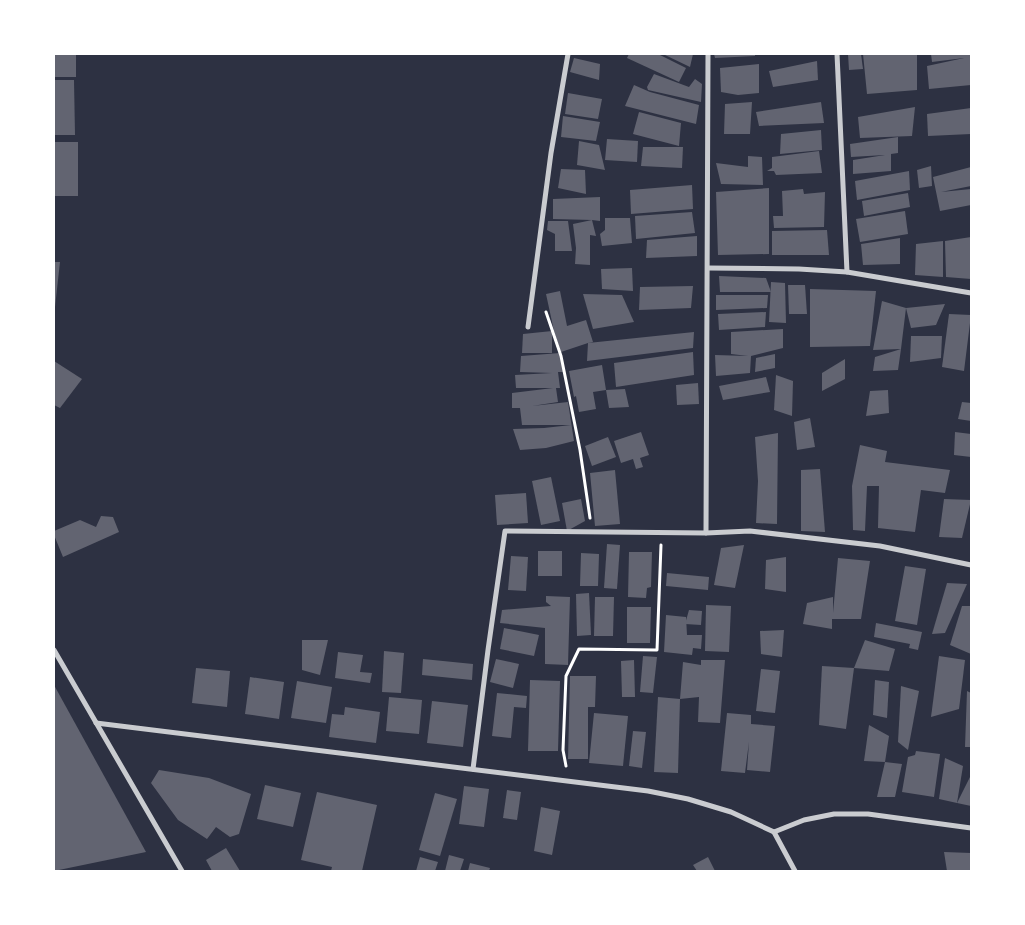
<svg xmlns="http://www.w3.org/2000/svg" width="1025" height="925" viewBox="0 0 1025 925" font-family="Cabin,sans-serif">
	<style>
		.building { fill: #626471 }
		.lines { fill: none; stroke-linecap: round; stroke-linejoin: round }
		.path { stroke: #fff; stroke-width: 3 }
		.minor { stroke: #caccd0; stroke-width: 5 }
	</style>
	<rect width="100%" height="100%" fill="#2d3142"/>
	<g class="building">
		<rect x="54" y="54" width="22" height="23"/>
		<path d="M629,54H658L686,68L679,82L627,58Z"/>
		<path d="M663,54H693L690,67Z"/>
		<path d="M714,54H755V56L715,58Z"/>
		<path d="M848,54H861L863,69L849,70Z"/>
		<path d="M863,54H917V90L867,94Z"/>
		<path d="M931,54H971V85L929,89L927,66L964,58L932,62Z"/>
		<path d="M574,58L600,64L599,80L570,72Z"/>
		<path d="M817,61L818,80L773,87L769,71Z"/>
		<path d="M759,64V93L738,95L721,92L720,68Z"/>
		<path d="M654,74L689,87L695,79L702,84L701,102L648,90L647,87Z"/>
		<path d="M54,80H74L75,135H54Z"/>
		<path d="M634,85L650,92L699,105L696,124L625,106Z"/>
		<path d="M568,93L602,99L598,119L565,114Z"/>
		<path d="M752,102L750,134H724L725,104Z"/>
		<path d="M821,102L824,123L759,126L756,112Z"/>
		<path d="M915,107L912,136L860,138L858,117Z"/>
		<path d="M971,108V134L928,136L927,114Z"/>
		<path d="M639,112L681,123L679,146L633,134Z"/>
		<path d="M563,116L600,122L596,141L561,137Z"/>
		<path d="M821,130L822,150L780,154L781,134Z"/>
		<path d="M898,137V153L891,154V171L853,174V160L885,155L851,157L850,144Z"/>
		<path d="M607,139L638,141L637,162L605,160Z"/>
		<path d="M579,141L599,145L605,170L577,165Z"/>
		<rect x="54" y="142" width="24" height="54"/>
		<path d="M643,147H683L682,168L641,166Z"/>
		<path d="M819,151L822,173L776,175L774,171H767L772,168V157Z"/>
		<path d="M748,156L762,157L763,185L721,184L716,163L748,167Z"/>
		<path d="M931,166L932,186L919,188L917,170Z"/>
		<path d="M971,167V186L941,192L971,189V205L940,211L933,177Z"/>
		<path d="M561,169L585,170L586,194L558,188Z"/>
		<path d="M909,171L910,190L857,200L855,181Z"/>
		<path d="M692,185L693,209L631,214L630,190Z"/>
		<path d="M769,188V254L718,255L716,192Z"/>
		<path d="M803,189L804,194L825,192L824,227L774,228L773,216H783L782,191Z"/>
		<path d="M908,193L910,207L864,216L862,201Z"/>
		<path d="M600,197V221L592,220L596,236L590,235V265L575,264L576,248L573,224L592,220L553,219V199Z"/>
		<path d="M905,211L908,234L860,242L856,219Z"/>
		<path d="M692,212L695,233L636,239L635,216Z"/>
		<path d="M605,218H630L632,243L602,246L600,234L605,230Z"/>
		<path d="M548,221H568L572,251H555V234L547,230Z"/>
		<path d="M827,230L829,255H772V231Z"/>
		<path d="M697,236V256L646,258L647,240Z"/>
		<path d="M971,237V279L946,277L945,241Z"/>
		<path d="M900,238V264L863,265L861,244Z"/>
		<path d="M943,241V277L915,275L916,244Z"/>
		<path d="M54,262H60L55,307H54Z"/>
		<path d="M632,268L633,291L602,289L601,269Z"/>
		<path d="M719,276L766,278L771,292H720Z"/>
		<path d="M771,282L785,283L786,323L769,322Z"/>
		<path d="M788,285H805L807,314H789Z"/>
		<path d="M693,286L691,308L639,310L640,287Z"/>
		<path d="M810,289L876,291L870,346L810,347Z"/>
		<path d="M560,291L567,326L586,320L593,342L588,343L694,332L693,348L587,361L588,343L561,352L554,331L546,294Z"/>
		<path d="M583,294L622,295L634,322L593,329Z"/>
		<path d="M716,295H768L767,308L716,310Z"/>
		<path d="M882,301L906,308L945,304L936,325L911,328L906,308L901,349L898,370L873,371L875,357L901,349L873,350Z"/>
		<path d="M766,312L765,327L719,330L718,314Z"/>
		<path d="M949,314L971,315L964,371L942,367Z"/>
		<path d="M783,329V348L751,356L750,373L716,376L715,355L748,356L731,354V332Z"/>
		<path d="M552,331V353H522L523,334Z"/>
		<path d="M911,336H942L941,358L910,362Z"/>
		<path d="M693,352L694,375L616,387L614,363Z"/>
		<path d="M560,353L564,372H558L560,388H556L558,402L532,406L568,402L574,441L546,448L520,450L513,429L544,428L571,425H522L520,408H512V393L553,388H516L515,375L552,373L520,372L521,356Z"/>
		<path d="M775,354V368L755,372L756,358Z"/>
		<path d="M845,359V379L822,391V373Z"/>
		<path d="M54,361L82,379L60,408L54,405Z"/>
		<path d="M602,365L606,390L625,389L629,407L609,408L606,390L593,392L596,409L579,412L576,396L574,397L569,371Z"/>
		<path d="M776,375L793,381L792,416L774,410Z"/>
		<path d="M766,377L770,392L723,400L719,386Z"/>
		<path d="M698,383L699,404L677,405L676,385Z"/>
		<path d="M888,390L889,413L866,416L870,391Z"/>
		<path d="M962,402L971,403V421L958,419Z"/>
		<path d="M810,418L815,447L797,450L794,422Z"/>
		<path d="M641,432L649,455L640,458L643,467L636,469L633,459L621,463L614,441Z"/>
		<path d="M955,432L971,434V457L954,455Z"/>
		<path d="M778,433L777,524L756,523L758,481L755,437Z"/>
		<path d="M608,437L616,457L592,466L585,446Z"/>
		<path d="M860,445L887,451L885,462L950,470L945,493L921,490L915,532L878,528L879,486H867L865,531L853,530L852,486Z"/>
		<path d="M820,469L825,532L801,531V470Z"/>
		<path d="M615,470L620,524L595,526L590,473Z"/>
		<path d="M551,477L560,521L541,525L532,481Z"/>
		<path d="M526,493L528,523L497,525L495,495Z"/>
		<path d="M581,499L585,521L567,531L562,503Z"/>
		<path d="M944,499L971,500L962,538L939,537Z"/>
		<path d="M101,516L113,517L119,532L63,557L54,535V531L80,520L96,527Z"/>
		<path d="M607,544L620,545L617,589L604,588Z"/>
		<path d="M744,545L735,588L714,585L721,548Z"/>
		<rect x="538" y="551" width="24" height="25"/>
		<path d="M629,552H652L651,587L647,588L646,598L628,597Z"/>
		<path d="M581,553L599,554L598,586H580Z"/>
		<path d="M511,556L528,557L526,591L508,590Z"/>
		<path d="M786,557V592L765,589L766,560Z"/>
		<path d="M838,558L870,561L861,619H832V629L803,624L807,603L833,597V613Z"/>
		<path d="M905,566L926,569L917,625L895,621Z"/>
		<path d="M667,573L709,577L708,590L666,586Z"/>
		<path d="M947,583L967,584L945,633L932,634Z"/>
		<path d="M589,593L591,635L577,636L576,594Z"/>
		<path d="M546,596L570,597L568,665L545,664V628L500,623L502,610L551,606L546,602Z"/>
		<path d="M595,597H614L613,636H594Z"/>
		<path d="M706,605L731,606L729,652L705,651Z"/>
		<path d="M962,606H971V654L950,645Z"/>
		<path d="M627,607H651L650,643H627Z"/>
		<path d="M689,610L702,611L701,625L685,624Z"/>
		<path d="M666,615L686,617L687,635H702L701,649L693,648L692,655L664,652Z"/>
		<path d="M876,623L922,632L918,650L909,648L910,644L874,637Z"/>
		<path d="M504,628L539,635L534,656L500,649Z"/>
		<path d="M784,630L782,657L761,654L760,631Z"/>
		<path d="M302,640H328L320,675L302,670Z"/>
		<path d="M865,640L895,649L889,671L854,668Z"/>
		<path d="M384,651L404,653L401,693L382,692Z"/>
		<path d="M338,652L363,655L360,672L372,673L370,683L335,678Z"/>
		<path d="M643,656L657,657L653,693L640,692Z"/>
		<path d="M939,656L965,660L959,709L931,717Z"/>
		<path d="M423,659L473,664L472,680L422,675Z"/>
		<path d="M496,659L519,664L513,688L490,682Z"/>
		<path d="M634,660L635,697H622L621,661Z"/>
		<path d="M701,660H725L720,723L698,722L699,697L680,699L683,662L701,665Z"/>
		<path d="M822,666L854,668L846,729L819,725Z"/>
		<path d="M196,668L230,671L227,707L192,703Z"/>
		<path d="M761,669L780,671L775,713L756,711Z"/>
		<path d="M570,676H596L595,707H588V759H568Z"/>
		<path d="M250,677L284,682L279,719L245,714Z"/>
		<path d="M530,680L560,681L558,751H528Z"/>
		<path d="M875,680L889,682L887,718L873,715Z"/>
		<path d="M297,681L332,687L326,723L291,718Z"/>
		<path d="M54,685L146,852L54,871Z"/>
		<path d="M901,686L919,691L908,750L898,742Z"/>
		<path d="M967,691L971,693V747H965Z"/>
		<path d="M497,693L527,696L526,708L514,707L511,738L492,736Z"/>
		<path d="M389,697L422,700L419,734L386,731Z"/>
		<path d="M658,697L680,699L678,773L654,772Z"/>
		<path d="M432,701L468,705L463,747L427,743Z"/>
		<path d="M345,707L380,712L376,743L329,737L332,714L344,715Z"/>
		<path d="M594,713L628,716L623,766L589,763Z"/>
		<path d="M727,713L751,715V724L775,726L770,772L747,770L749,742L745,773L721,771Z"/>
		<path d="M869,725L889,736L885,762L864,761Z"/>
		<path d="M633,731L646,732L642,768L629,766Z"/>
		<path d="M916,751L940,754L934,797L902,792L908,757L915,755Z"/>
		<path d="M945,758L963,766L957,803L939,799Z"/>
		<path d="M885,762L902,764L895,797H877Z"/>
		<path d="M159,770L209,778L251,794L239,834L230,837L216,827L207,839L178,820L151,783Z"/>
		<path d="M970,777H971V806L957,803Z"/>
		<path d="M265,785L301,793L293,827L257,819Z"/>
		<path d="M464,786L489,789L484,827L459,824Z"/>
		<path d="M507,790L521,792L517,820L503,818Z"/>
		<path d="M317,792L377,805L362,871H331L332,867L301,860Z"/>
		<path d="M435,793L457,799L440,856L419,850Z"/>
		<path d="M541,807L560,811L552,855L534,851Z"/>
		<path d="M226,848L240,871H212L206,860Z"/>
		<path d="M944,852L971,853V871H947Z"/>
		<path d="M449,855L464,859L460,871H445Z"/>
		<path d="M420,857L438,862L435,871H416Z"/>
		<path d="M708,857L715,871H697L693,865Z"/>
		<path d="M470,863L490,868L489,871H468Z"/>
	</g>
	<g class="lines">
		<g class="path">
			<path d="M546,312L561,356L580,450L590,518"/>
			<path d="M566,766L563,750L566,676L579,649L657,650L661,545"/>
		</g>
		<g class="minor">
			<path d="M837,54L847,272"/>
			<path d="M708,268L799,269L847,272L971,293"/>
			<path d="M528,327L551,153L568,54"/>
			<path d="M706,533L708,54"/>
			<path d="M54,650L182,871"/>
			<path d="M96,723L648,791L688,799L731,812L774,832L804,820L834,814H868L971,828"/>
			<path d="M473,769L488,650L505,531L706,533L750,531L880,546L971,565"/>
			<path d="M774,832L795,871"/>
		</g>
	</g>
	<rect width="1025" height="925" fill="none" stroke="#ffffff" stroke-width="110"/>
</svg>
